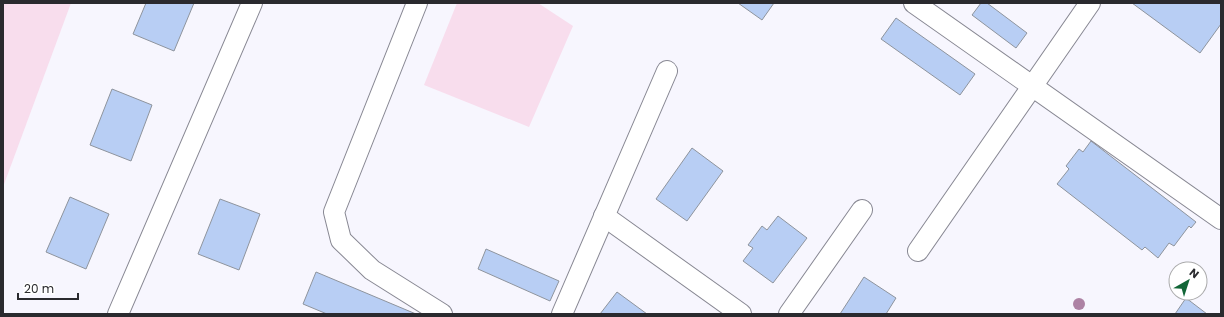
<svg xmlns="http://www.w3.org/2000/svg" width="1224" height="317" viewBox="0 0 1224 317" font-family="Poppins,sans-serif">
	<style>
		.pitch { fill: #f8dded }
		.building { fill: #b8cef4; stroke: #8e949d }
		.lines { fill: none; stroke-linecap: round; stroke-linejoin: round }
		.minor-casing { stroke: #888893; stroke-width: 22 }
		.minor { stroke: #fff; stroke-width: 20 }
		.tree { fill: #ad82a4 }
	</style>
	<rect width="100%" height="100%" fill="#f7f6fe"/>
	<g class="pitch">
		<path d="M3,3H71L3,187Z"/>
		<path d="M457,3H538L573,26L529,127L424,85Z"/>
	</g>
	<g class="building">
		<path d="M146,3H194L174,51L133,34Z"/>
		<path d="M738,3H774L762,20Z"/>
		<path d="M981,3H987L1027,33L1016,48L972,15Z"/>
		<path d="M1132,3H1221V24L1200,53Z"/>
		<path d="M896,18L975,74L960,95L881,39Z"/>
		<path d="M112,89L152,105L131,161L90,145Z"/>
		<path d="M1091,141L1196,222L1191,228L1189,226L1174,246L1169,243L1158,258L1145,247L1142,250L1057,184L1069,169L1066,166L1079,149L1083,152Z"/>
		<path d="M692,148L723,171L687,221L656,199Z"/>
		<path d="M70,197L109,214L86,269L46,252Z"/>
		<path d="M220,199L260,214L239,270L198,254Z"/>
		<path d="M778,216L807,238L773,283L743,261L753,248L748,245L762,226L767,230Z"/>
		<path d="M486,249L559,281L550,301L478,269Z"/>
		<path d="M316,272L416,314H327L303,304Z"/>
		<path d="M864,277L896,298L886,314H840Z"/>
		<path d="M617,292L647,314H600Z"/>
		<path d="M1186,298L1207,314H1175Z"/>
	</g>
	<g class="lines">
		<g class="minor-casing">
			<g id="minor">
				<path d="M417,3L334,212L341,240L372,270L442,314"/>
				<path d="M914,3L1221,219"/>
				<path d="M604,216L741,314"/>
				<path d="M918,251L1090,3"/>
				<path d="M118,314L252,3"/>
				<path d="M562,314L667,71"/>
				<path d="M789,314L862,210"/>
			</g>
		</g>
		<use href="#minor" class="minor"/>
	</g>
	<circle class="tree" cx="1079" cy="304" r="6"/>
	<rect width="1224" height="317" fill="none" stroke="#2a2a2e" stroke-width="8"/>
	<g transform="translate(1188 281) rotate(39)"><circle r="19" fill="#ffffff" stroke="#aaaaab"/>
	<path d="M0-3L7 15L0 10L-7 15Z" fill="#126637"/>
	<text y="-6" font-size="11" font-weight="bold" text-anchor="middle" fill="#2a2a2e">N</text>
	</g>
	<path d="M18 293v6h60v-6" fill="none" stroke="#2a2a2e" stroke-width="2"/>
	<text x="24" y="293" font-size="12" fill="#2a2a2e" stroke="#ffffff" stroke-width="3" paint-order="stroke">20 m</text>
</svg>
